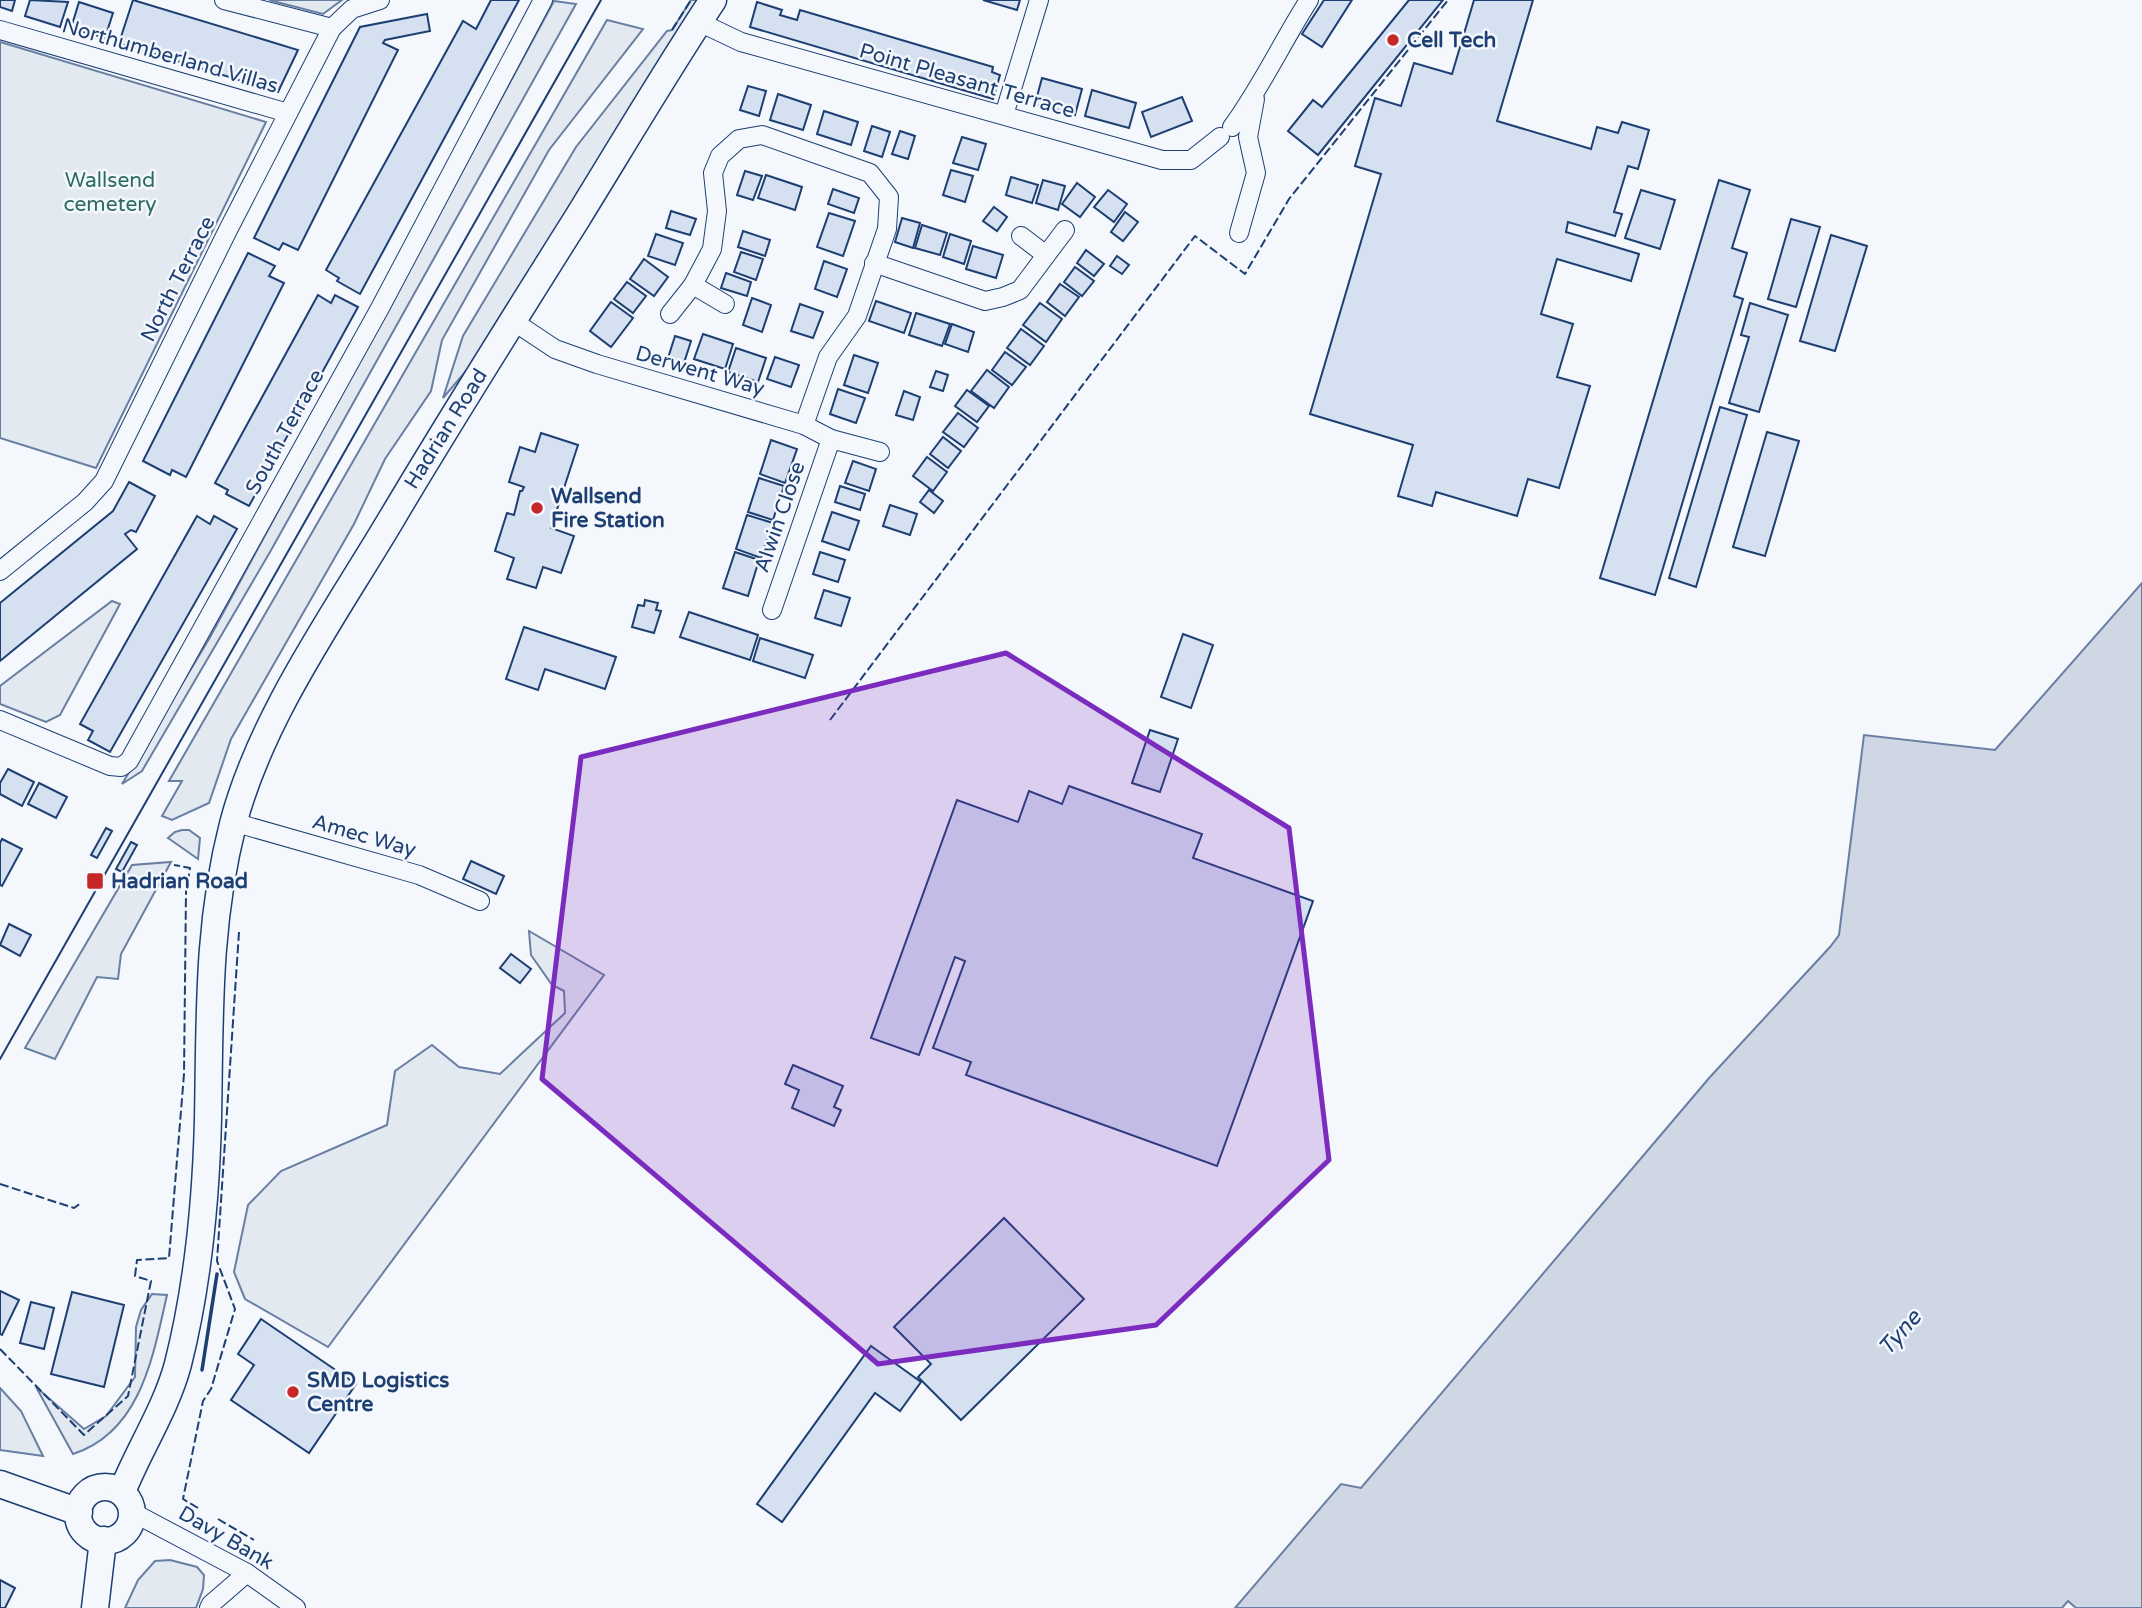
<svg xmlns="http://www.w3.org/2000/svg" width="2142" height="1608" viewBox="0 0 2142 1608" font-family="'Varela Round',sans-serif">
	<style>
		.green { fill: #e3e9f0; stroke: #687fa3; stroke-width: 2 }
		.water { fill: #cfd7e4; stroke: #687fa3; stroke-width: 2 }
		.building { fill: #d5e0f0; stroke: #1d3f73; stroke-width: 2 }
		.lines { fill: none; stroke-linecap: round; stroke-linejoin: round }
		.minor-casing { stroke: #1d3f73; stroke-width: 20 }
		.primary-casing { stroke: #1d3f73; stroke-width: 29 }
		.minor { stroke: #f4f7fb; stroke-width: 18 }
		.primary { stroke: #f4f7fb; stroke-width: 26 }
		.tram { stroke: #1d3f73; stroke-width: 2 }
		.fence { stroke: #1d3f73; stroke-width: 2; stroke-dasharray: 9 3.5; stroke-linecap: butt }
		.wall { stroke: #1d3f73; stroke-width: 3.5 }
		.marked { fill: #7b2cbf; fill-opacity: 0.2; stroke: #7b2cbf; stroke-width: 5; stroke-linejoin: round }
		.poi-dot { fill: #c62828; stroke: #f4f7fb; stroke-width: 2.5 }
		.labels { text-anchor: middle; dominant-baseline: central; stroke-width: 5; stroke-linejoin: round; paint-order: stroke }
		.poi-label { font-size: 21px; font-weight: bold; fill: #1d3f73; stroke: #f4f7fb; text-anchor: start }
		.street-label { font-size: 21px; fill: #1d3f73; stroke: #f4f7fb }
		.park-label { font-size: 21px; fill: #2c6c60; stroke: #f4f7fb }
		.water-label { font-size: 23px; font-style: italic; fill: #1d3f73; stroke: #f4f7fb }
	</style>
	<rect width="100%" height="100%" fill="#f4f7fb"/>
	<g class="green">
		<path d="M269,0H342L323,14Z"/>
		<path d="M691,0H703L490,343L443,398L463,336L576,147L667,31L672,30Z"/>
		<path d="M554,1L576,4L270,552L142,771L122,784L209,639Z"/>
		<path d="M607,20L643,29L549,150L442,340L431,391L385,459L354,524L231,739L209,803L172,820L162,816L182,781H169Z"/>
		<path d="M0,42L266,122L96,468L0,438Z"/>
		<path d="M112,601L120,604L60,715L46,722L0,704V686Z"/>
		<path d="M182,830H189L200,838L198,859L168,838L175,832Z"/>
		<path d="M171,862L121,954L118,979L97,977L55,1059L25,1048L132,865Z"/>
		<path d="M529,931L604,975L328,1347L245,1299L234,1272L248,1205L281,1171L387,1125L395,1071L432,1045L459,1067L500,1074L565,1013L564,991L552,985L531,955Z"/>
		<path d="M152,1294L167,1295C153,1356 141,1432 73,1454L36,1387L84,1429L106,1416L135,1377L136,1327L141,1310Z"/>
		<path d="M0,1388L21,1411L43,1456L0,1450Z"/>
		<path d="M170,1560L197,1567L204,1575L203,1589L196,1608H125L138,1580L155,1561Z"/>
	</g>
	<path class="water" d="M2142,583V1608H2076L2068,1601L2062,1608H1235L1341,1484L1361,1488L1710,1077L1830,947L1839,935L1864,735L1995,750Z"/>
	<g class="building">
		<path d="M0,0H15L12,11L0,7Z"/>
		<path d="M30,0L68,2L60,27L25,16Z"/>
		<path d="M133,0L298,50L278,92L119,43Z"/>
		<path d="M491,0H519L360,294L337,281L339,278L326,270L463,21L476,29Z"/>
		<path d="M983,0H1020L1017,10Z"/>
		<path d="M1324,0H1352L1322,47L1302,34Z"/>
		<path d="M1409,0H1443L1318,155L1288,131L1313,100L1322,107Z"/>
		<path d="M1474,0H1533L1497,121L1591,149L1597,127L1618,133L1622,122L1649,130L1638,169L1628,166L1614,212L1622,214L1615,236L1568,222L1566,232L1639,254L1631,281L1557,259L1541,314L1573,324L1557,377L1590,386L1559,488L1528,479L1517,516L1436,492L1432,506L1398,496L1413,445L1310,414L1381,174L1355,166L1375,98L1401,106L1414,63L1452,74Z"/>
		<path d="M79,2L113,13L105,38L71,28Z"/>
		<path d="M757,2L782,10L780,15L797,20L800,10L993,67L992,72L1000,75L993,99L750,27Z"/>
		<path d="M427,14L430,31L385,40L383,43L398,50L298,250L283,243L279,250L254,238L360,27Z"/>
		<path d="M1042,78L1082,89L1075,115L1035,104Z"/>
		<path d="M748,86L766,91L759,116L740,110Z"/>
		<path d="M1092,90L1136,103L1129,128L1085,116Z"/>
		<path d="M778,94L811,105L803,130L770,120Z"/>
		<path d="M1182,97L1192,121L1151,137L1142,112Z"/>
		<path d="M824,111L858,122L851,145L817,134Z"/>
		<path d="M872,126L890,132L882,157L864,151Z"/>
		<path d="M900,131L915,136L908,159L892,154Z"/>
		<path d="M962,137L986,144L978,170L953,163Z"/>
		<path d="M951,170L973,176L965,202L943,195Z"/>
		<path d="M745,171L762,176L753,200L737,195Z"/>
		<path d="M766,175L802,187L795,210L758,198Z"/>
		<path d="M1011,177L1038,185L1032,203L1006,195Z"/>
		<path d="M1043,180L1065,186L1058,210L1036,203Z"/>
		<path d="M1719,180L1750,190L1732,248L1747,253L1734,296L1743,299L1655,595L1600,578Z"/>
		<path d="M1077,183L1095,197L1080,217L1062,204Z"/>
		<path d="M833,189L859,198L854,213L828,204Z"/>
		<path d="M1108,190L1127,204L1114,222L1094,207Z"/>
		<path d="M1641,190L1675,200L1660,249L1625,238Z"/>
		<path d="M994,207L1007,217L997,231L983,221Z"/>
		<path d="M671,211L696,219L690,235L666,228Z"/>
		<path d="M1125,212L1138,222L1123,241L1111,232Z"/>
		<path d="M829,213L855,221L843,256L817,247Z"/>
		<path d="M902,218L920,223L913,248L895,242Z"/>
		<path d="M1791,219L1820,227L1796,307L1768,299Z"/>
		<path d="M922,225L947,233L940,255L915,248Z"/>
		<path d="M743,231L770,240L765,256L738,247Z"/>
		<path d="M656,234L683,243L675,265L648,256Z"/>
		<path d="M950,234L971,241L964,264L943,257Z"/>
		<path d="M1831,235L1867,246L1835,351L1800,341Z"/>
		<path d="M973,246L1003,255L996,278L966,269Z"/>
		<path d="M1086,250L1104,264L1094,276L1077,263Z"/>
		<path d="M741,252L763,259L756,280L734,272Z"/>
		<path d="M248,253L275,266L269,276L284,283L186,477L172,470L170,475L143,461Z"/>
		<path d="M1117,256L1129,265L1122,274L1110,266Z"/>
		<path d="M644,259L668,277L654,296L630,279Z"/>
		<path d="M824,261L847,269L837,297L815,289Z"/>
		<path d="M1075,267L1094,281L1082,296L1064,282Z"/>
		<path d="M726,273L751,282L747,296L721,288Z"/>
		<path d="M627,282L646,296L633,313L614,299Z"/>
		<path d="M1060,284L1079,297L1065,316L1047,302Z"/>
		<path d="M318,295L331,303L335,295L358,307L249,506L226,494L228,490L215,483Z"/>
		<path d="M752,298L771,305L762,332L743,325Z"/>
		<path d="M876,301L911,313L904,333L869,321Z"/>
		<path d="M611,302L633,318L611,347L590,331Z"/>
		<path d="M1040,303L1062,319L1046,342L1023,325Z"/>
		<path d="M1750,303L1788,315L1759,412L1729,403L1749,337L1741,335Z"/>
		<path d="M800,304L823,312L813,338L791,331Z"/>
		<path d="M916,313L950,324L942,346L909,335Z"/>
		<path d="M952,324L974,332L968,352L945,344Z"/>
		<path d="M1021,329L1044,346L1030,365L1007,348Z"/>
		<path d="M703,334L733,344L725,369L694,359Z"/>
		<path d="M675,336L691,341L684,363L668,358Z"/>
		<path d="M736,348L766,358L758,382L728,372Z"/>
		<path d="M1005,352L1026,367L1012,385L992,370Z"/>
		<path d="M854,355L878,363L868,393L844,385Z"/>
		<path d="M775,357L799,365L791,387L767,379Z"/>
		<path d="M987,370L1009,387L994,408L971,391Z"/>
		<path d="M936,371L948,375L943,391L930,387Z"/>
		<path d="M838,389L865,398L856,423L830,414Z"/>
		<path d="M967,390L989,406L977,422L955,406Z"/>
		<path d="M904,391L920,397L913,420L896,415Z"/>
		<path d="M1720,407L1747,415L1696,587L1669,578Z"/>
		<path d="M958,413L978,428L964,447L943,432Z"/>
		<path d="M1767,432L1799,441L1765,556L1733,547Z"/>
		<path d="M541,433L578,445L551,528L574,536L561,573L543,567L536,588L507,579L514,558L495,551L507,513L514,515L520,491H522L524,487L509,482L520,447L535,452Z"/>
		<path d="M943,437L961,451L948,468L930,454Z"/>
		<path d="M771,440L797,449L785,483L760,474Z"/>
		<path d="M927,457L947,472L933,491L913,476Z"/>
		<path d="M853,461L876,469L869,491L845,483Z"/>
		<path d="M759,478L784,486L773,520L748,512Z"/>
		<path d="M129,482L155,496L136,532L131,530L125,534L137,549L0,661V603L113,511Z"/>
		<path d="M840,486L865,494L860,510L835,502Z"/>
		<path d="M929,490L943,501L934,513L920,502Z"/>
		<path d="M890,505L917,514L910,535L883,526Z"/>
		<path d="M832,512L859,521L849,550L822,541Z"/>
		<path d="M747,515L773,523L761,558L736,549Z"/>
		<path d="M197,516L210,524L214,516L237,529L110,752L88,740L93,731L80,724Z"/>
		<path d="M735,552L759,560L748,596L723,588Z"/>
		<path d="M820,552L845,560L838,582L813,574Z"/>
		<path d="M824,590L850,598L841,626L815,618Z"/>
		<path d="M645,600L658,603L656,610L661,611L654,633L632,627L638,605L644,606Z"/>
		<path d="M689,612L758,635L750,660L680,637Z"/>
		<path d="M524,627L616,657L605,689L545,669L538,690L506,679Z"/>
		<path d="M1183,634L1213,645L1191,708L1161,697Z"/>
		<path d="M760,638L813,655L805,678L753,661Z"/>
		<path d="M1150,730L1178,739L1160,792L1132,783Z"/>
		<path d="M8,769L34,782L22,806L0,794V783Z"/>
		<path d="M39,783L67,797L56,818L28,804Z"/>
		<path d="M1069,786L1202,834L1193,858L1313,901L1217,1166L966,1075L971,1062L933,1048L965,961L955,957L919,1055L871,1038L957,800L1018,822L1029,791L1062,804Z"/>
		<path d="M106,828L112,831L97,858L91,855Z"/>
		<path d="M2,839L22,849L2,886L0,885V843Z"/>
		<path d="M131,842L137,845L122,872L116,869Z"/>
		<path d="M471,861L504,876L496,894L463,879Z"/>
		<path d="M9,924L31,935L20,956L0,945Z"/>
		<path d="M511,954L531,969L520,983L500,968Z"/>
		<path d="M793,1065L843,1086L834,1107L841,1110L834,1126L792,1108L799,1090L785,1084Z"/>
		<path d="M1004,1218L1084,1299L961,1420L918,1377L931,1364L894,1327Z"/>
		<path d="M0,1291L19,1300L2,1335L0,1334Z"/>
		<path d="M72,1292L124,1305L104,1387L51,1374Z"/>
		<path d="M31,1302L54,1308L44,1349L20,1343Z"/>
		<path d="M261,1319L356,1384L309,1453L231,1400L254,1365L238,1354Z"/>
		<path d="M871,1346L921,1382L900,1411L875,1393L782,1522L757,1504Z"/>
		<path d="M0,1580L15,1588L5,1608H0Z"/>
	</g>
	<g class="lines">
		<g class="minor-casing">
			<g id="minor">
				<path d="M224,0L332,28"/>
				<path d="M699,22L741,42L1162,160H1191L1220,137"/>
				<path d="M0,30L288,113"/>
				<path d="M1004,115L1039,0"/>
				<path d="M1232,127C1262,86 1282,42 1309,0"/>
				<path d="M1239,233L1256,173L1248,137L1255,99"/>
				<path d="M1021,236L1046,255"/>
				<path d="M874,263L985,301L1003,297L1020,290L1065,230"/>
				<path d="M693,285L725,304"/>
				<path d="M670,314L693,285L712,249L717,211L713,173L720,156L739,139L762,135L870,173L889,197L887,229L857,316L828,357L804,425"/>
				<path d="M513,321L555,349L597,364L804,425L831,439L880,452"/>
				<path d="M0,571L85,502L104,481L228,230L332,28L352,9L380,0"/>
				<path d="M772,610L831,439"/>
				<path d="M0,720L110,766L121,767L129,761L380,308L543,0"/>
				<path d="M233,822L419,875L480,901"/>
				<path d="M132,1512L247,1573L296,1608"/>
				<path d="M209,1608L211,1604L247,1573"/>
			</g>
		</g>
		<g class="primary-casing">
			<g id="primary">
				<path d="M0,1484L79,1512"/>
				<circle cx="105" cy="1514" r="27"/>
				<path d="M122,1492C139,1449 166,1409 178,1364C198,1285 206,1200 208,1119C210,1017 207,925 233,824C261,717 335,614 392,518C452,417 515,317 578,217C623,144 666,71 713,0"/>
				<path d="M95,1608L103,1540"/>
			</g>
		</g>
		<use href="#minor" class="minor"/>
		<use href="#primary" class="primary"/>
		<path class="tram" d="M0,1059L601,0"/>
		<g class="fence">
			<path d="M672,30L691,0"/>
			<path d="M830,720L1195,236L1245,274L1289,199L1448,0"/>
			<path d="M0,1184L74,1208L81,1203"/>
			<path d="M0,1349L84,1435L128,1396L151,1281L135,1276L137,1260L169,1258L184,1074L186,892L190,868L174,865"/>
			<path d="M198,1508L183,1499L203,1401L211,1389L235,1309L217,1261L239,932"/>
			<path d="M218,1519L254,1540"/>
		</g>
		<path class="wall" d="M202,1370L217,1274"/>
	</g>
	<path class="marked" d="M1006,653L1289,828L1329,1160L1156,1325L878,1364L542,1079L581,757Z"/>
	<g class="poi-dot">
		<circle cx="1393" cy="40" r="7"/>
		<circle cx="537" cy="508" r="7"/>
		<rect x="86" y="872" width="18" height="18" rx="3.5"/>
		<circle cx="293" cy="1392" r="7"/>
	</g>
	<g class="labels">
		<g class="poi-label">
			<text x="1407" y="40">Cell Tech</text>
			<text x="551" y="496">Wallsend<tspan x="551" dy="24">Fire Station</tspan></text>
			<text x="111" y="881">Hadrian Road</text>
			<text x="307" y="1380">SMD Logistics<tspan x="307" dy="24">Centre</tspan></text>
		</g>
		<g class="street-label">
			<text transform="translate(170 56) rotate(16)">Northumberland Villas</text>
			<text transform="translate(967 81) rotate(16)">Point Pleasant Terrace</text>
			<text transform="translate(178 279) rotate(-63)">North Terrace</text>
			<text transform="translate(700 371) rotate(16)">Derwent Way</text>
			<text transform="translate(446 429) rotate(-58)">Hadrian Road</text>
			<text transform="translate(285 432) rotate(-61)">South Terrace</text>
			<text transform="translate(780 517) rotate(-71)">Alwin Close</text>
			<text transform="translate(364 836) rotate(16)">Amec Way</text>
			<text transform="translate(226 1538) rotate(30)">Davy Bank</text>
		</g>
		<g class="park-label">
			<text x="110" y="180">Wallsend<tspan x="110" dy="24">cemetery</tspan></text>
		</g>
		<g class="water-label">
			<text transform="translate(1900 1333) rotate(-49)">Tyne</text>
		</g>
	</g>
</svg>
